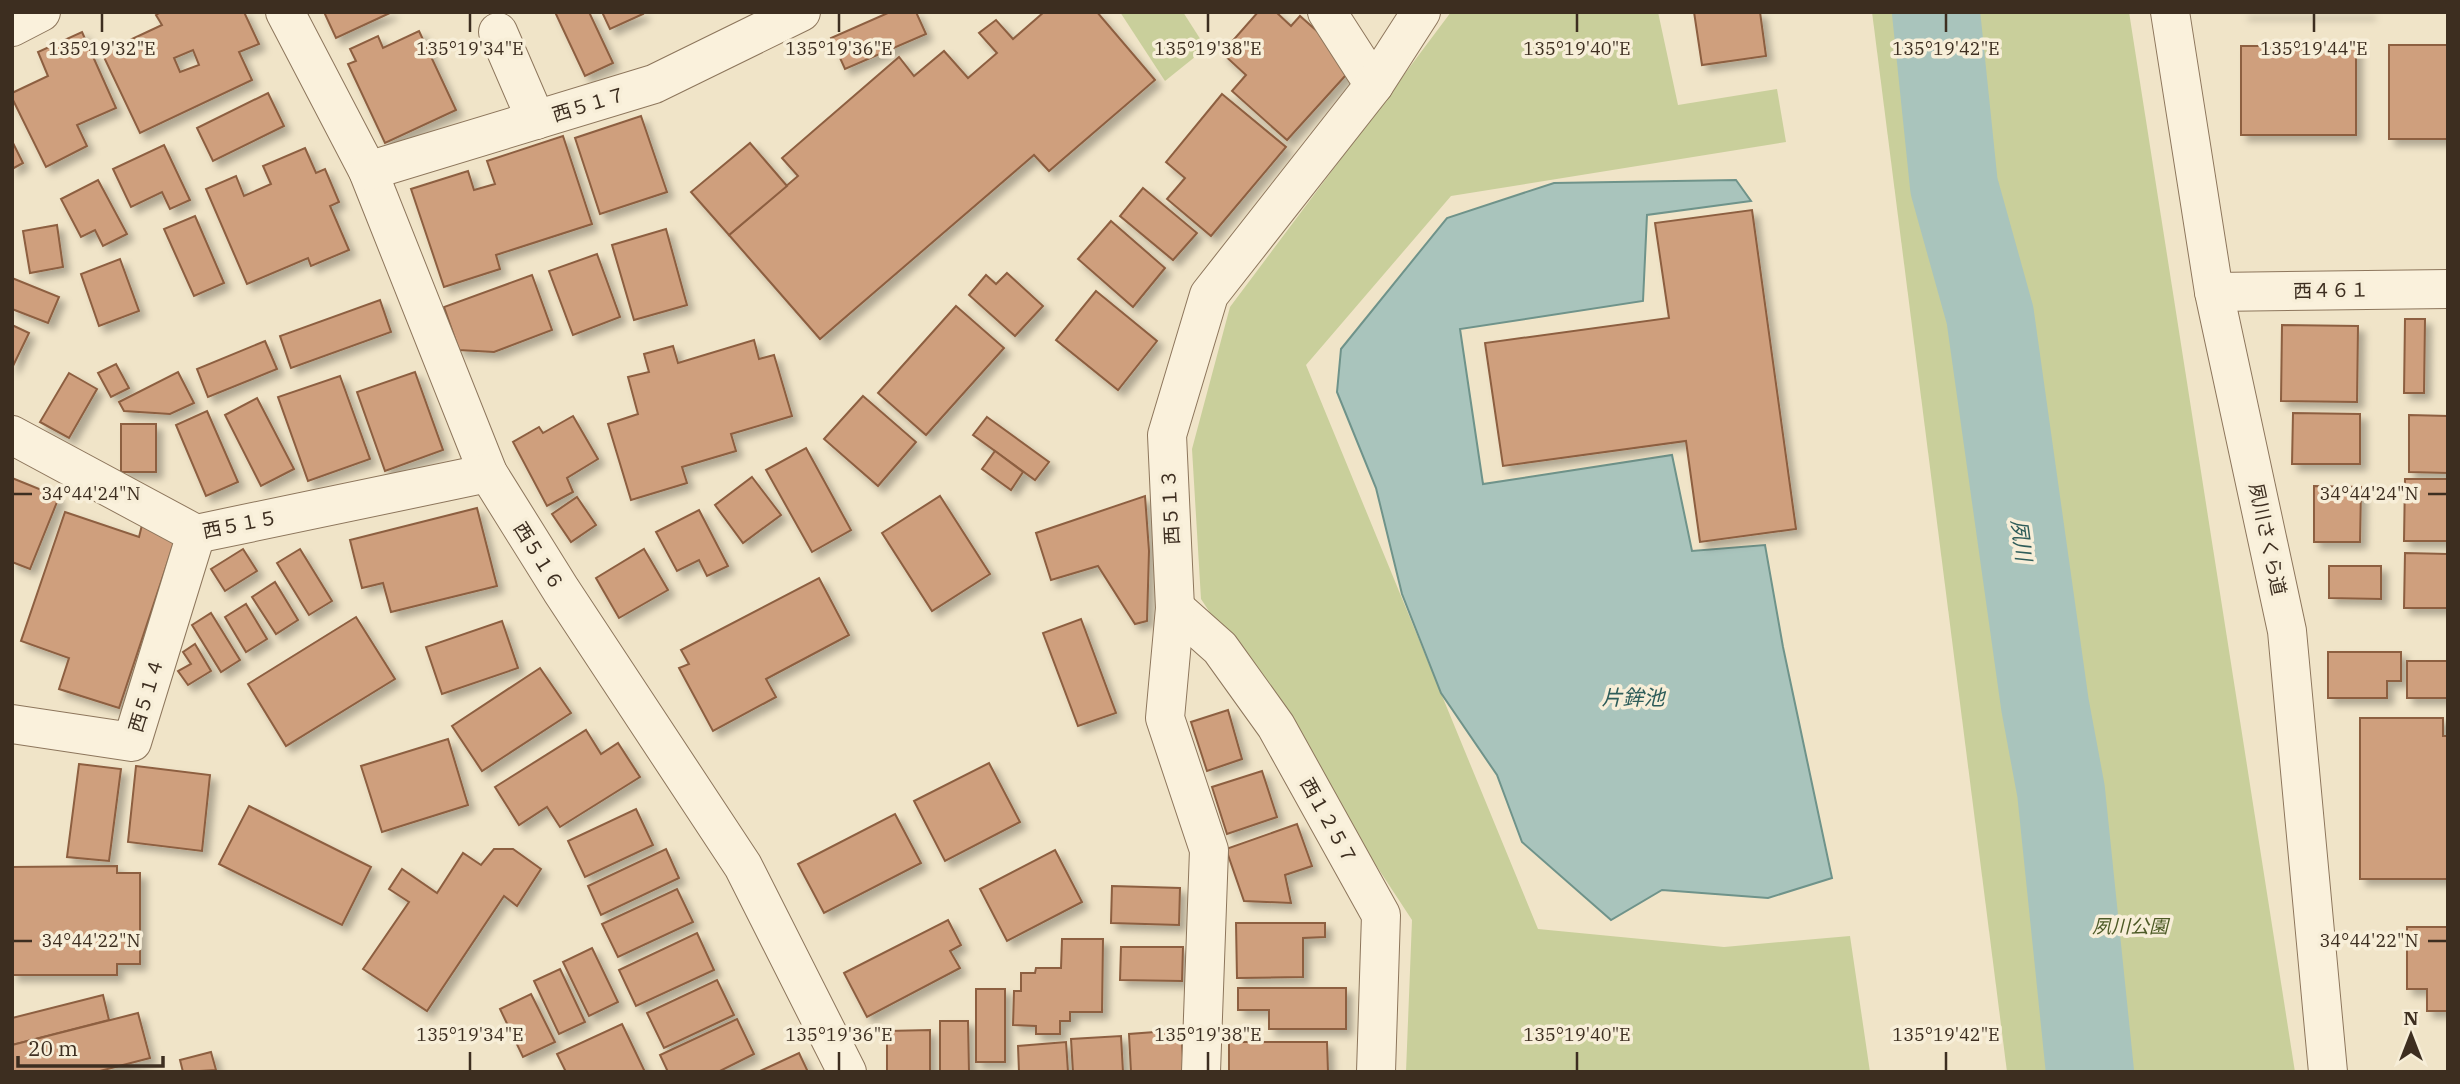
<svg xmlns="http://www.w3.org/2000/svg" width="2460" height="1084" viewBox="0 0 2460 1084" font-family="'IBM Plex Serif','Noto Sans JP',serif">
	<style>
		.green { fill: #c9cf9b }
		.water { fill: #a9c4bc; stroke: #6f938a; stroke-width: 2 }
		.lines { fill: none; stroke-linecap: round; stroke-linejoin: round }
		.river { stroke: #a9c4bc; stroke-width: 88 }
		.building { fill: #cf9f7d; stroke: #8d5f41; stroke-width: 2; fill-rule: evenodd; filter: url(#shadow) }
		.minor-casing { stroke: #8d765c; stroke-width: 40 }
		.minor { stroke: #faf1dc; stroke-width: 38 }
		.ticks { fill: none; stroke: #3d2e20; stroke-width: 2.5 }
		.labels { text-anchor: middle; dominant-baseline: central; stroke-width: 7; stroke-linejoin: round; paint-order: stroke }
		.street-label { font-size: 19px; fill: #3d2e20; stroke: #f7eed8 }
		.park-label { font-size: 19px; font-style: italic; fill: #4d5a26; stroke: #f7eed8 }
		.water-label { font-size: 21px; font-style: italic; fill: #2f5d5a; stroke: #f7eed8 }
		.ticks-label { font-size: 18px; text-anchor: middle; fill: #3d2e20; stroke: #f7eed8; stroke-width: 7; stroke-linejoin: round; paint-order: stroke }
	</style>
	<defs>
		<filter id="shadow"><feDropShadow dx="6" dy="6" stdDeviation="3.5" flood-color="#0004"/></filter>
	</defs>
	<rect width="100%" height="100%" fill="#f0e4c8"/>
	<g class="green">
		<path d="M1120,12H1183L1206,48L1165,81Z"/>
		<path d="M1451,12H1658L1678,105L1777,89L1786,142L1451,196L1306,365L1538,929L1724,947L1850,936L1870,1072H1406L1412,920L1201,599L1192,449L1230,307Z"/>
		<path d="M1872,12H2129L2295,1072H2007Z"/>
	</g>
	<path class="water" d="M1736,180L1751,201L1647,215L1643,301L1460,329L1483,484L1672,455L1692,551L1765,545L1783,647L1832,878L1768,898L1662,890L1611,920L1522,842L1497,775L1441,693L1402,594L1376,488L1337,392L1341,349L1447,218L1554,183Z"/>
	<g class="lines">
		<path class="river" d="M1936,12L1954,186L1990,315L2045,705L2061,791L2090,1072"/>
	</g>
	<g class="building">
		<path d="M161,12H244L259,44L239,52L252,80L140,133L102,53L162,25L156,15ZM193,50L199,65L180,72L174,58Z"/>
		<path d="M324,12H392L336,38Z"/>
		<path d="M555,12H589L613,63L585,76Z"/>
		<path d="M602,12H642L643,14L610,29Z"/>
		<path d="M890,12H916L926,34L845,69L831,38Z"/>
		<path d="M1044,12H1097L1155,80L1049,171L1034,155L820,339L729,235L798,176L782,158L899,57L914,76L944,51L968,78L997,53L979,33L996,20L1013,39Z"/>
		<path d="M1258,12H1276L1291,26L1300,16L1355,65L1287,140L1232,91L1246,75L1222,53Z"/>
		<path d="M1694,12H1760L1766,56L1702,65Z"/>
		<rect x="2243" y="12" width="126" height="1"/>
		<path d="M419,31L456,110L385,143L348,64L356,61L350,49L378,36L383,48Z"/>
		<path d="M82,32L116,108L77,125L87,146L46,167L12,98V93L48,76L38,52Z"/>
		<rect x="2389" y="45" width="59" height="94"/>
		<rect x="2241" y="46" width="115" height="89"/>
		<path d="M268,93L284,126L213,161L197,128Z"/>
		<path d="M1222,94L1286,147L1211,236L1167,199L1185,178L1166,162Z"/>
		<path d="M641,116L667,192L600,214L575,138Z"/>
		<path d="M563,136L592,224L496,255L500,269L444,287L411,189L468,171L474,190L495,184L487,161Z"/>
		<path d="M12,141L23,163L12,169Z"/>
		<path d="M750,143L787,186L729,235L691,192Z"/>
		<path d="M164,145L190,200L170,209L162,192L131,207L113,169Z"/>
		<path d="M305,148L316,173L325,169L339,202L330,206L349,250L311,266L308,258L247,284L206,189L236,176L244,196L271,184L263,166Z"/>
		<path d="M98,180L127,234L103,246L95,230L81,237L61,199Z"/>
		<path d="M1143,188L1197,233L1173,260L1120,216Z"/>
		<path d="M1752,210L1796,529L1700,542L1686,441L1503,466L1485,343L1669,318L1655,223Z"/>
		<path d="M195,216L224,283L194,296L164,229Z"/>
		<path d="M1111,221L1165,268L1133,307L1078,259Z"/>
		<path d="M57,225L63,267L30,273L23,231Z"/>
		<path d="M666,229L687,305L634,320L612,245Z"/>
		<path d="M597,254L620,317L573,335L549,271Z"/>
		<path d="M120,259L139,311L99,326L81,274Z"/>
		<path d="M1007,273L1043,306L1015,336L969,295L986,275L996,284Z"/>
		<path d="M532,275L552,330L494,352L459,350L444,307Z"/>
		<path d="M12,278L59,297L48,323L12,309Z"/>
		<path d="M1096,291L1157,341L1118,390L1056,340Z"/>
		<path d="M380,300L391,332L291,368L280,336Z"/>
		<path d="M956,306L1004,348L926,435L878,393Z"/>
		<path d="M2405,319H2425L2424,393H2404Z"/>
		<path d="M12,325L29,333L12,368Z"/>
		<path d="M2282,325L2358,326L2357,402L2281,401Z"/>
		<path d="M754,340L759,359L774,355L792,416L731,434L736,451L682,467L687,483L631,500L608,424L638,414L628,377L649,372L644,354L673,346L678,363Z"/>
		<path d="M265,341L277,369L208,397L197,369Z"/>
		<path d="M116,364L129,388L111,397L98,373Z"/>
		<path d="M178,372L194,403L170,414L124,411L119,402Z"/>
		<path d="M415,372L443,450L385,471L357,392Z"/>
		<path d="M69,373L97,389L69,438L40,422Z"/>
		<path d="M340,376L370,459L308,481L278,397Z"/>
		<path d="M863,396L916,442L878,486L824,439Z"/>
		<path d="M257,398L294,469L261,486L225,415Z"/>
		<path d="M207,411L238,482L206,496L176,425Z"/>
		<path d="M2293,413L2360,414V464H2292Z"/>
		<path d="M2409,415L2448,416V473L2409,472Z"/>
		<path d="M573,416L598,459L567,478L573,492L547,506L513,442L539,427L543,433Z"/>
		<path d="M987,417L1049,462L1035,480L973,435Z"/>
		<rect x="121" y="424" width="35" height="48"/>
		<path d="M806,448L851,530L812,552L766,470Z"/>
		<path d="M995,451L1023,472L1011,490L982,469Z"/>
		<path d="M752,477L781,515L743,543L715,505Z"/>
		<path d="M12,478L59,497L30,569L12,562Z"/>
		<path d="M2405,479H2448V541H2404Z"/>
		<path d="M2314,486L2361,487L2360,542H2314Z"/>
		<path d="M940,496L990,574L932,611L882,533Z"/>
		<path d="M1145,496L1149,551L1147,621L1135,624L1098,566L1051,580L1036,533Z"/>
		<path d="M577,497L596,525L571,542L552,514Z"/>
		<path d="M477,508L497,586L391,612L383,583L362,588L350,540Z"/>
		<path d="M699,510L728,566L707,576L699,560L677,571L656,532Z"/>
		<path d="M65,512L139,537L142,525L176,537L119,708L59,689L69,658L21,641Z"/>
		<path d="M243,549L257,571L225,591L211,569Z"/>
		<path d="M300,549L332,601L309,615L277,563Z"/>
		<path d="M644,549L668,590L619,618L596,578Z"/>
		<path d="M2405,553L2448,554V608H2404Z"/>
		<path d="M2329,566H2381V599L2329,598Z"/>
		<path d="M819,578L849,635L766,679L776,697L713,731L679,668L689,664L681,650Z"/>
		<path d="M275,582L298,620L276,634L252,597Z"/>
		<path d="M246,604L267,639L246,652L225,617Z"/>
		<path d="M211,613L240,660L221,672L192,625Z"/>
		<path d="M356,617L395,679L286,746L248,684Z"/>
		<path d="M1081,619L1116,713L1078,726L1043,633Z"/>
		<path d="M502,621L518,668L442,694L426,647Z"/>
		<path d="M195,644L211,671L188,685L178,671L191,664L183,652Z"/>
		<path d="M2328,652H2401V681H2387V698H2328Z"/>
		<rect x="2407" y="661" width="41" height="37"/>
		<path d="M540,668L571,713L482,771L452,726Z"/>
		<path d="M1228,710L1242,759L1207,771L1191,722Z"/>
		<path d="M2360,718H2443V736H2448V879H2360Z"/>
		<path d="M586,730L601,754L618,743L640,777L560,827L547,807L519,825L495,787Z"/>
		<path d="M448,739L468,805L382,832L361,766Z"/>
		<path d="M989,763L1020,822L945,861L914,801Z"/>
		<path d="M79,764L121,769L109,861L67,857Z"/>
		<path d="M136,766L210,775L202,851L128,842Z"/>
		<path d="M1262,771L1277,817L1227,834L1212,787Z"/>
		<path d="M249,806L371,867L342,925L219,864Z"/>
		<path d="M636,809L653,845L585,877L568,841Z"/>
		<path d="M895,814L921,863L824,913L798,864Z"/>
		<path d="M1297,824L1312,866L1285,875L1291,903L1244,901L1226,849Z"/>
		<path d="M494,849H513L541,869L517,906L504,896L427,1011L363,969L409,902L389,889L402,869L437,893L463,853L481,865Z"/>
		<path d="M666,849L679,878L601,915L588,886Z"/>
		<path d="M1055,850L1082,902L1007,941L980,889Z"/>
		<path d="M117,866V873H140V964H117V975H12V867Z"/>
		<path d="M1112,886L1180,888L1179,925L1111,923Z"/>
		<path d="M677,889L693,922L618,957L602,924Z"/>
		<path d="M948,920L961,945L950,951L960,968L867,1017L844,973Z"/>
		<path d="M1236,923H1325V937L1303,938V977L1237,978Z"/>
		<path d="M2407,927H2448V1011H2427V989H2407Z"/>
		<path d="M697,933L714,970L636,1006L619,970Z"/>
		<path d="M1062,939H1103L1102,1012H1070V1021H1060V1034H1036V1026L1013,1025L1014,991H1021V973H1035L1036,968H1061Z"/>
		<path d="M1121,947H1183L1182,981L1120,980Z"/>
		<path d="M592,948L618,1002L589,1016L563,962Z"/>
		<path d="M560,969L585,1022L559,1034L534,981Z"/>
		<path d="M717,980L734,1015L664,1048L647,1013Z"/>
		<path d="M1238,988H1346V1029H1269V1010H1238Z"/>
		<rect x="976" y="989" width="29" height="73"/>
		<path d="M531,994L555,1042L523,1057L500,1009Z"/>
		<path d="M103,995L109,1020L12,1045V1018Z"/>
		<path d="M138,1013L150,1058L96,1072H12V1045Z"/>
		<path d="M737,1019L754,1054L718,1072H668L660,1055Z"/>
		<path d="M940,1021H968L969,1072H940Z"/>
		<path d="M622,1024L645,1072H566L557,1054Z"/>
		<path d="M930,1030V1072H887V1031Z"/>
		<path d="M1181,1030L1184,1072H1131L1129,1034Z"/>
		<path d="M1121,1036L1123,1072H1073L1071,1039Z"/>
		<path d="M1066,1042L1068,1072H1019L1018,1046Z"/>
		<path d="M1229,1042H1327L1328,1072H1229Z"/>
		<path d="M211,1052L216,1070L183,1072L180,1060Z"/>
		<path d="M799,1053L808,1072H758Z"/>
	</g>
	<g class="lines">
		<g class="minor-casing">
			<g id="minor">
				<path d="M285,12L368,171L488,473L561,590L743,866L847,1072"/>
				<path d="M1327,12L1374,85"/>
				<path d="M2170,12L2214,292L2287,631L2328,1072"/>
				<path d="M12,27L41,12"/>
				<path d="M498,32L536,120"/>
				<path d="M368,171L654,84L801,12"/>
				<path d="M2214,292L2448,289"/>
				<path d="M12,435L196,534L488,473"/>
				<path d="M1175,608L1220,648L1276,726L1381,915L1376,1072"/>
				<path d="M12,724L132,742L196,534"/>
				<path d="M1201,1072L1209,850L1165,718L1175,608L1167,435L1209,295L1374,85L1421,12"/>
			</g>
		</g>
		<use href="#minor" class="minor"/>
	</g>
	<path class="ticks" d="M102,14V32M470,14V32M839,14V32M1208,14V32M1577,14V32M1946,14V32M2314,14V32M14,494H32M2428,494H2446M14,941H32M2428,941H2446M470,1052V1070M839,1052V1070M1208,1052V1070M1577,1052V1070M1946,1052V1070"/>
	<g class="labels">
		<g class="street-label">
			<text transform="translate(589 104) rotate(-17)">西５１７</text>
			<text transform="translate(2331 290) rotate(-1)">西４６１</text>
			<text transform="translate(1170 507) rotate(-93)">西５１３</text>
			<text transform="translate(240 524) rotate(-11)">西５１５</text>
			<text transform="translate(2268 539) rotate(78)">夙川さくら道</text>
			<text transform="translate(539 556) rotate(58)">西５１６</text>
			<text transform="translate(146 695) rotate(-73)">西５１４</text>
			<text transform="translate(1329 821) rotate(61)">西１２５７</text>
		</g>
		<g class="park-label">
			<text x="2130" y="926">夙川公園</text>
		</g>
		<g class="water-label">
			<text transform="translate(2022 540) rotate(82)">夙川</text>
			<text x="1633" y="697">片鉾池</text>
		</g>
	</g>
	<g class="ticks-label">
		<text x="102" y="55">135°19'32"E</text>
		<text x="470" y="55">135°19'34"E</text>
		<text x="839" y="55">135°19'36"E</text>
		<text x="1208" y="55">135°19'38"E</text>
		<text x="1577" y="55">135°19'40"E</text>
		<text x="1946" y="55">135°19'42"E</text>
		<text x="2314" y="55">135°19'44"E</text>
		<text x="91" y="500">34°44'24"N</text>
		<text x="2369" y="500">34°44'24"N</text>
		<text x="91" y="947">34°44'22"N</text>
		<text x="2369" y="947">34°44'22"N</text>
		<text x="470" y="1041">135°19'34"E</text>
		<text x="839" y="1041">135°19'36"E</text>
		<text x="1208" y="1041">135°19'38"E</text>
		<text x="1577" y="1041">135°19'40"E</text>
		<text x="1946" y="1041">135°19'42"E</text>
	</g>
	<rect width="2460" height="1084" fill="none" stroke="#3d2e20" stroke-width="28"/>
	<g transform="translate(2411 1035)" stroke="#f7eed8" stroke-width="5" paint-order="stroke">
	<path d="M0-5L12 26L0 18L-12 26Z" fill="#3d2e20"/>
	<text y="-10" font-size="19" font-weight="bold" text-anchor="middle" fill="#3d2e20">N</text>
	</g>
	<path d="M18 1056v10h145v-10" fill="none" stroke="#3d2e20" stroke-width="3.5"/>
	<text x="28" y="1056" font-size="21" fill="#3d2e20" stroke="#f7eed8" stroke-width="5" paint-order="stroke">20 m</text>
</svg>
